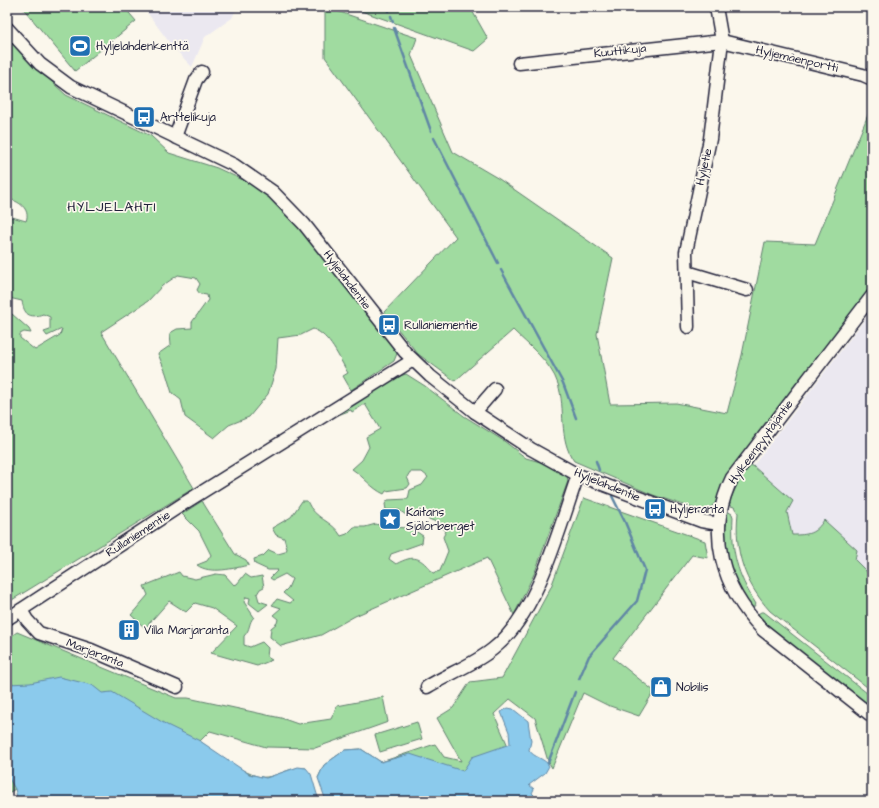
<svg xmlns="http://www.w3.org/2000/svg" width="879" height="808" viewBox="0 0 879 808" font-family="'Architects Daughter',sans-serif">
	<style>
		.built { fill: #ebe8f0 }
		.green { fill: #a0dba0; stroke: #617e6e }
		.water { fill: #8bcaec; stroke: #6187a5 }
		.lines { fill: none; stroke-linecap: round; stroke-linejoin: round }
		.stream { stroke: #6187a5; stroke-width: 2.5 }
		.minor-casing { stroke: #22223b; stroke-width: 15 }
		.minor { stroke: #fbf7ec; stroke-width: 12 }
		.labels { text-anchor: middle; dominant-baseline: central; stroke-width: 3.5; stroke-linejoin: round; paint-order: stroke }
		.poi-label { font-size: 12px; fill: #22223b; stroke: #fbf7ec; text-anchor: start }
		.street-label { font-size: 12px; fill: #22223b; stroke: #fbf7ec }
		.quarter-label { font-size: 14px; letter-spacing: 1px; fill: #22223b; stroke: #fbf7ec }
	</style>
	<rect width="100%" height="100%" fill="#fbf7ec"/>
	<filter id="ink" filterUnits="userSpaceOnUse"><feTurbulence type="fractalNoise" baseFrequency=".025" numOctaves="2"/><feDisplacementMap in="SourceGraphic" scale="8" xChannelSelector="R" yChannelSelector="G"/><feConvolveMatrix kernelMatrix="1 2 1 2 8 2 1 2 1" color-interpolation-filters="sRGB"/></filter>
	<g filter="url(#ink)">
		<g class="built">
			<path d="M143,7H237L232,18L205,37L192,67L172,46Z"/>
			<path d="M872,310V577L855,560L824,520L818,530L806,535H792L787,512L793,501L753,466Z"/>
		</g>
		<g class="green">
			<path d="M22,7H124L136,21L75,71Z"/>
			<path d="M325,7L417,38L411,55L453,152L499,179L613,258L597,334L610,404L676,403L727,413L742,355L765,242L815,244L872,105V286L724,486L720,499L705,512L653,495L574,461C558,439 566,409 558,384C551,362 528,345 513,330L455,381L418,354L384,312L456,237L325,57Z"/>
			<path d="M350,7H470L488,39L474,51Z"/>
			<path d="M7,35L39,70L66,95L151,136L169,153L217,168L260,188L291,217L398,351L394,361L351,390L343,376L348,373C339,358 330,335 313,329L301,335L278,338L276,369L268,394L249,417L229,425L214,438L185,417L181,400L172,393L166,373L158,354L171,345L170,333L177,329L192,328V322L208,300L207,295L200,294L197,290L200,284L196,278L178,275L162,286L148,301L101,332L194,488L7,603V316L12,314L29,329L31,333L24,332L20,334V338L35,350L60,335L62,329L47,336L44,332L50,330V317L43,314C29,319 24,314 22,301L9,298L7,296V218L12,217L26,221C31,209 18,200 7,199Z"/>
			<path d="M406,374L425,386L464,416L504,441L526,458L544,463L567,476L568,481L535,572L514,615L487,558L355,616L321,635L281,646L270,637L271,628L277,623L278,619L273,615L281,608L272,605L277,599L290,603L293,601L283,593L288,588L292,579L285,574L273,580L270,578L278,570H268L255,564L254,559L263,556L269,550L278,554L285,552L287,549L284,538L276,535L272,528L291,517L302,501H307C315,520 332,520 341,536L347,534L354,527H365L376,524L385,527L411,528L423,536L422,543L391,554L389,559L396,564C415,554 420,557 433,573L440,571L448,551L443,537L446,531L436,522L419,515H406L399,510H386L385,504L388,500L408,499L410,490L422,485L428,477L422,472H410L407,477L410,484L407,488L386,491L384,494C371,488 364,477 352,469L362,460L369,447L366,437L380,429L365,404L352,412L351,410L338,415L341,409L391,379Z"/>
			<path d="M746,465L753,466L793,501L787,512L792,535C808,535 815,534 824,520L857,550L855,560L872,577V691L770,611C744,582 734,551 738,513L734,507L728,505Z"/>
			<path d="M584,498L705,541L708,558L692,555L613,658L654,691L639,716L607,705L583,693L552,768L548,761L535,718L510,699L494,714L508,746L473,779L318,778L324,765L345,750L361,749L381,762L435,744L444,757L461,761L437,718L453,708L470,682L502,678L551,587Z"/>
			<path d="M202,501L235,554L246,560L249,565C235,568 210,575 197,565L207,561L211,555L199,531L182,514Z"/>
			<path d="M727,511L732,514L733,517C731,552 737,574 756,604L751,610C732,575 721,553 727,511Z"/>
			<path d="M179,572L182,576L195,579L216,574L225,575L234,585L237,584L245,574L251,578L262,576L264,587L260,589L257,594L259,601L268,604L259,611L249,603L250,598L246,597L244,602L254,617C248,623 251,629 244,636V645L250,647L262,642L268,648L267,657L272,660L257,666L211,653L237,626L212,608L195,603L186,612L169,601L145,628L131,615L148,595L144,586Z"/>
			<path d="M761,612H764L872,697V710L778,637L756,615Z"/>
			<path d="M17,632L176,698H188L281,718L298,724L331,719L337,706L383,697L388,722L315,748L266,747L210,731L200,741C213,751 250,780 267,777C281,775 291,766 306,768L297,801H159L15,789L7,794V639Z"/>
			<path d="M417,722L422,739L380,752L375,735Z"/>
		</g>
		<g class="water">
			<path d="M59,677L92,685L102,693L112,692L167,725L200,741L249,774L266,778L298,767L306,768L311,774L319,801H18L15,789L7,775V684L30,683Z"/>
			<path d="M508,708L513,709L528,721L531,741L529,750C534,758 545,758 549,766L545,773L529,785L534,789L532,793L534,795L531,799L529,797L525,801H326L318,778L324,765L345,750L361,749L381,762L410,754L463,771L472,757L510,744L509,732L501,712Z"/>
		</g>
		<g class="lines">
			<g class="stream">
				<path d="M388,7L389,11"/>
				<path d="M391,16L393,22"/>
				<path d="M394,28L431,131"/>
				<path d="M434,138L498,263"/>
				<path d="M501,270L563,383L576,418"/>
				<path d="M596,461L599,470"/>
				<path d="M579,679L589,656L637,601L645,570L625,522L612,496"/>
				<path d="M548,763L575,692"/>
			</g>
			<g class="minor-casing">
				<g id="minor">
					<path d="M7,28L40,64L71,87L234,165L273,192L304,224L405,352L430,376L475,412L531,449L578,475L701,521L719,524"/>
					<path d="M519,63L722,41L863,75L872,79"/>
					<path d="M175,137L196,80L202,72"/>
					<path d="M687,272L747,290"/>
					<path d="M872,296L732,478C705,533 722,588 763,630L872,716"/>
					<path d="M688,327L686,252L710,139L722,41L716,7"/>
					<path d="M475,412L495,389"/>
					<path d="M21,610L27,620L39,633L91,650L177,687"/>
					<path d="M7,619L186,502L413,360"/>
					<path d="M427,687C448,674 473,665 493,649C538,614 559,528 578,475"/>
				</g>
			</g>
			<use href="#minor" class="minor"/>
		</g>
	</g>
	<defs>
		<g id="stadium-square" transform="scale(1.15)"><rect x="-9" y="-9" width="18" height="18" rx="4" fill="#1f6fb2" stroke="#fbf7ec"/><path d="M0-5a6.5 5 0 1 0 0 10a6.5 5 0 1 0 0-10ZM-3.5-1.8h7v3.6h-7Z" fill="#fff"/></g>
		<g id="bus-square" transform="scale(1.15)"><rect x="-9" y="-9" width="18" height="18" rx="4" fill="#1f6fb2" stroke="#fbf7ec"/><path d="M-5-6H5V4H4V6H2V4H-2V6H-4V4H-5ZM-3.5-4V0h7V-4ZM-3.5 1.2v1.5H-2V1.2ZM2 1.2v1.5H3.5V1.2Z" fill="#fff"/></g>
		<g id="sight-square" transform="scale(1.15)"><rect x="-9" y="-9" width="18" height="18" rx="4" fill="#1f6fb2" stroke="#fbf7ec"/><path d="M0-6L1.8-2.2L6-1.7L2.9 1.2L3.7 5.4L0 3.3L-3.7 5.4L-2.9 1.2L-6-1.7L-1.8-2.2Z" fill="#fff"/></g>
		<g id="building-square" transform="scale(1.15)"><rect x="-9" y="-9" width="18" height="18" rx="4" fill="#1f6fb2" stroke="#fbf7ec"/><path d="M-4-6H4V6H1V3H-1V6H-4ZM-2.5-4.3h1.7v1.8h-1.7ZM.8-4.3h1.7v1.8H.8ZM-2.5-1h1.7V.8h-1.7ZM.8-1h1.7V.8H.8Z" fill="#fff"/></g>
		<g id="shop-square" transform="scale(1.15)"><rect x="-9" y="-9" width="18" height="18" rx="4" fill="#1f6fb2" stroke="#fbf7ec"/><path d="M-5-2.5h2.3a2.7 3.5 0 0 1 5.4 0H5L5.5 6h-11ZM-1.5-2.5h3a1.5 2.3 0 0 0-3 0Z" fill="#fff"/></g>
	</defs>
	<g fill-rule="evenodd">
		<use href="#stadium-square" x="80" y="46"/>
		<use href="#bus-square" x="144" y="117"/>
		<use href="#bus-square" x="389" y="325"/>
		<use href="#bus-square" x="655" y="509"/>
		<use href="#sight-square" x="390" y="519"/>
		<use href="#building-square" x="129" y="630"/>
		<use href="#shop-square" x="661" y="687"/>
	</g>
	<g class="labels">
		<g class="poi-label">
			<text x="96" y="46">Hyljelahdenkenttä</text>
			<text x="160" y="117">Arttelikuja</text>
			<text x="404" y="325">Rullaniementie</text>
			<text x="670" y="509">Hyljeranta</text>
			<text x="406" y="512">Kaitans<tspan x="406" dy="14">Själörberget</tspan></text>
			<text x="144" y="630">Villa Marjaranta</text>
			<text x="676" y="687">Nobilis</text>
		</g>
		<g class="street-label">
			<text transform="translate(620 51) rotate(-6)">Kuuttikuja</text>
			<text transform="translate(797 59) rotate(13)">Hyljemäenportti</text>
			<text transform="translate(704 167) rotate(-77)">Hyljetie</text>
			<text transform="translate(347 280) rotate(53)">Hyljelahdentie</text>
			<text transform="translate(761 442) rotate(-54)">Hylkeenpyytäjäntie</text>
			<text transform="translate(607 485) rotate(22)">Hyljelahdentie</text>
			<text transform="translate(138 534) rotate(-33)">Rullaniementie</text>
			<text transform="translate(95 653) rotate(21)">Marjaranta</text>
		</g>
		<g class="quarter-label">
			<text x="112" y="207">HYLJELAHTI</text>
		</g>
	</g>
	<rect width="879" height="808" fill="none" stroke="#fbf7ec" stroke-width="24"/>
	<rect x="12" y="12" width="855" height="784" fill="none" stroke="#22223b" stroke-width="1.5" filter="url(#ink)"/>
</svg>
